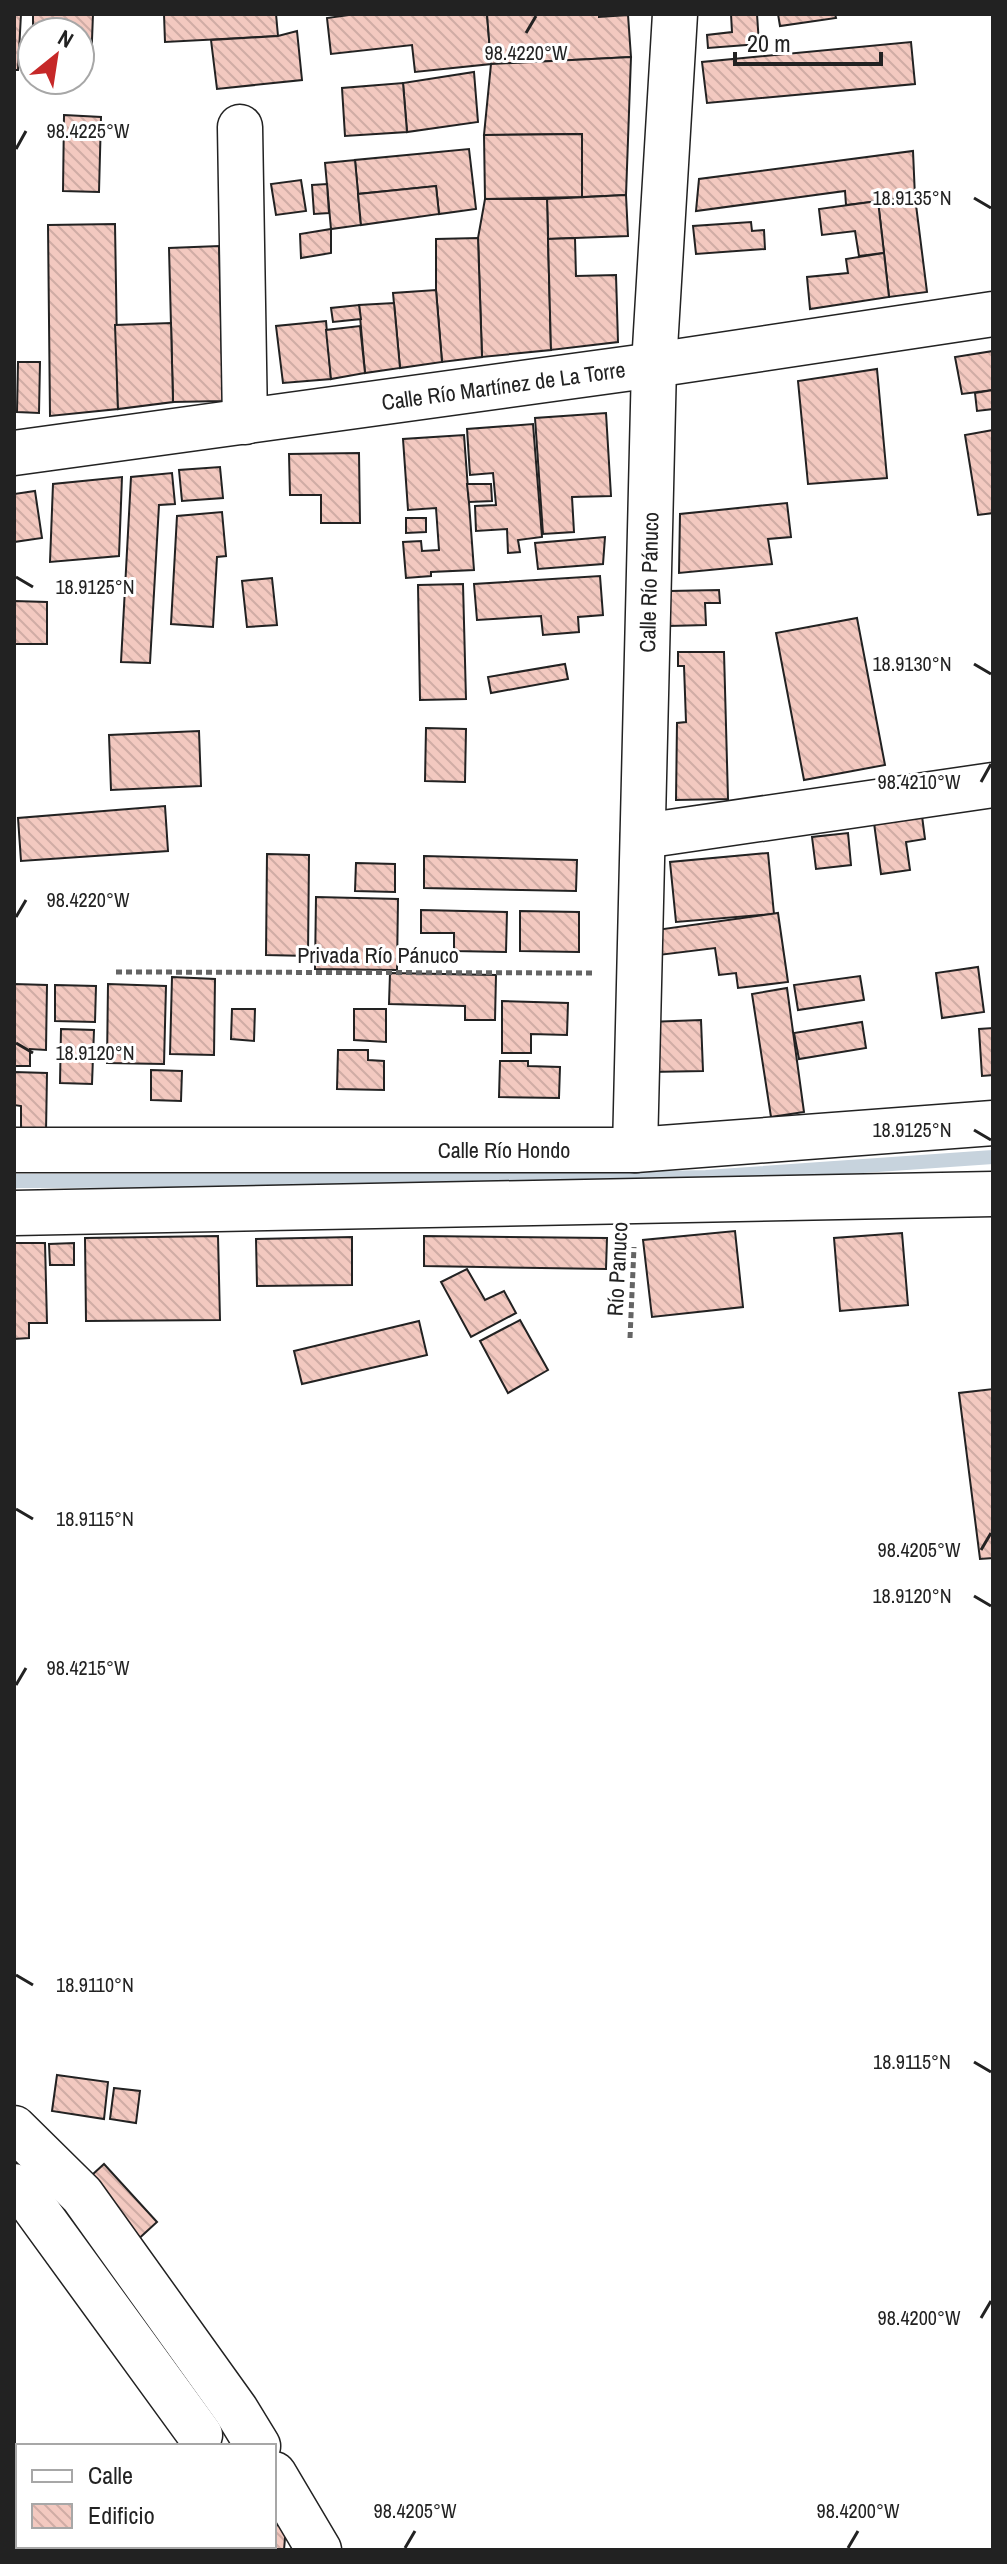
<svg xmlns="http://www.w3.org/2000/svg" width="1007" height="2564" viewBox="0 0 1007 2564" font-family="'Archivo Narrow',sans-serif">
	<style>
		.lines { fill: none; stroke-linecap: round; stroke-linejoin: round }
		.stream { stroke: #c7d3dd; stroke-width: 14 }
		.building { fill: url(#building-back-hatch); stroke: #222; stroke-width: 2 }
		.street-casing { stroke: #222; stroke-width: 47 }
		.path { stroke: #646464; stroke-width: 5; stroke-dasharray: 6 4; stroke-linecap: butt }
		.street { stroke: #fff; stroke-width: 44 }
		.ticks { fill: none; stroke: #222; stroke-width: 3 }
		.labels { text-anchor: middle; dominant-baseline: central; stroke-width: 6; stroke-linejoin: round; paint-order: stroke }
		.street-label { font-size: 22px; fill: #222; stroke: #fff }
		.ticks-label { font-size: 20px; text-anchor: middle; fill: #222; stroke: #fff; stroke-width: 6; stroke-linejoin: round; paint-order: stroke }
	</style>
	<defs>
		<pattern id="building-back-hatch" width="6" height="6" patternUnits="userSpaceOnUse" patternTransform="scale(2)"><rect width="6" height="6" fill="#f3c9c0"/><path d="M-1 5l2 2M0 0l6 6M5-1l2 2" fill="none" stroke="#d0aca5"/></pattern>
	</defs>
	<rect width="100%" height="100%" fill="#fff"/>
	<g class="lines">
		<path class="stream" d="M14,1181L571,1180L706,1177L993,1157"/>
	</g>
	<g class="building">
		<path d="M14,14H21L18,70H14Z"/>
		<path d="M33,14H93L91,66L80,65V32H33Z"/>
		<path d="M164,14H276L278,36L165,42Z"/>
		<path d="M356,14H487L491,64L415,72L412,45L331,54L327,18Z"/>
		<path d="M487,14H599V17L628,15L631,57L491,64Z"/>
		<path d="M731,14H757L759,44L708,48L707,35L732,32Z"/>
		<path d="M778,14H835L836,18L780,26Z"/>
		<path d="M297,31L302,80L217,89L211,40L278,36Z"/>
		<path d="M911,42L915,84L707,103L702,62Z"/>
		<path d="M631,57L626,195L582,197V134L484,135L491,64Z"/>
		<path d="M474,72L478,122L407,132L403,83Z"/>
		<path d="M403,83L407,132L345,136L342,88Z"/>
		<path d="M64,115L101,117L99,192L63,191Z"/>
		<path d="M582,134V197L485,199L484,135Z"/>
		<path d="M469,149L476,209L439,214L436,186L358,194L355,160Z"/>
		<path d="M913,151L915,197L846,205L845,191L696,211L699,179Z"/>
		<path d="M355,160L361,225L331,229L325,163Z"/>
		<path d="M301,180L306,211L276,215L271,184Z"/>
		<path d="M327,184L329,213L314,214L312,185Z"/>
		<path d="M436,186L439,214L361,225L358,194Z"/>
		<path d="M626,195L628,236L548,239L547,199Z"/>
		<path d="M915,197L927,292L889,297L878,201Z"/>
		<path d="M485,199H547L551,350L482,357L478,238Z"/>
		<path d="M878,201L884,253L859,256L855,231L822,235L819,209Z"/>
		<path d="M751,222L752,231L764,230L765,249L696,254L693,226Z"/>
		<path d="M115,224L118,409L50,416L48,225Z"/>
		<path d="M331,229V253L301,258L300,234Z"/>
		<path d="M478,238L482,357L442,362L436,290V239Z"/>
		<path d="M575,238L576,276L616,275L618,342L551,350L548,239Z"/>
		<path d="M219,246L223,401L173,402L169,248Z"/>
		<path d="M884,253L889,297L810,309L807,277L848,273L846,259Z"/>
		<path d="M436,290L442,362L400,368L393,293Z"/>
		<path d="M394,303L400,368L365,373L359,305Z"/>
		<path d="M359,305L361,319L333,322L331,308Z"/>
		<path d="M326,321L331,379L283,383L276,326Z"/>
		<path d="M171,323L173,402L118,409L115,325Z"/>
		<path d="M360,326L365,373L331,379L326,330Z"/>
		<path d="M993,351V390L962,394L955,357Z"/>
		<path d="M18,362H40L39,413L17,412Z"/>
		<path d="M877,369L887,478L808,484L798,381Z"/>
		<path d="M993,390V409L977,411L975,393Z"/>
		<path d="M606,413L611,496L572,497L574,532L543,534L535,418Z"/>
		<path d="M533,424L542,537L518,540L520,552L508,553L507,529L476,531L475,506L496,505L493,473L470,475L467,429Z"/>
		<path d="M993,430V513L978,515L965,435Z"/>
		<path d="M464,435L474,570L431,572V576L406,578L403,542L421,541L422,551L439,550L436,508L408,510L403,439Z"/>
		<path d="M359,453L360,523H321V495H290L289,454Z"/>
		<path d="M220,467L223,498L182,501L179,470Z"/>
		<path d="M172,473L175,504L159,505L150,663L121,662L131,477Z"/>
		<path d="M122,477L119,556L50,562L53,484Z"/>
		<path d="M467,484H491L492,501L469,502Z"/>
		<path d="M35,491L42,538L14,542V494Z"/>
		<path d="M787,503L791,537L768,539L772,564L679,573L680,514Z"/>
		<path d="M222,512L226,556L217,557L213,627L171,624L177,516Z"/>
		<path d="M406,518H426V532L406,533Z"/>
		<path d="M605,537L603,564L538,569L535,543Z"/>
		<path d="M600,576L603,615L578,617L579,632L543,635L541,616L477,620L474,584Z"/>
		<path d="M272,578L277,625L247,627L242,581Z"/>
		<path d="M463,584L466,699L420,700L418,585Z"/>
		<path d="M719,590L720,603H705L706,625L669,626L670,591Z"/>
		<path d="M14,601L47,602V644H14Z"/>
		<path d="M857,618L885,765L804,780L776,633Z"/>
		<path d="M678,652H724L728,799L676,800L677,723L686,722L684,666H678Z"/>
		<path d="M565,664L568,679L491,693L488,677Z"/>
		<path d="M426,728L466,729L465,782L425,781Z"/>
		<path d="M199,731L201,786L111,790L109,735Z"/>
		<path d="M165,806L168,851L21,861L18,818Z"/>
		<path d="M922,816L925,839L906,842L910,870L881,874L874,823Z"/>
		<path d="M848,833L851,865L816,869L812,837Z"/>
		<path d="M768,853L774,914L676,922L670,862Z"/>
		<path d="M267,854L309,855L308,956L266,955Z"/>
		<path d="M424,856L577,860L576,891L424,888Z"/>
		<path d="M356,863L395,864V892L355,891Z"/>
		<path d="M316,897L398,899L397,970L315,969Z"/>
		<path d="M421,910L507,912L506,952L454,951V933H421Z"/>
		<path d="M520,911L579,912V952L520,951Z"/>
		<path d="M778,913L788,982L738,988L736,973L719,975L715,948L659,955L656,930Z"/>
		<path d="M978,967L984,1012L942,1018L936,973Z"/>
		<path d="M390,973L496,975L495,1020H465V1006L389,1004Z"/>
		<path d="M860,976L864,1000L798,1010L794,985Z"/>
		<path d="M172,977L215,979L214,1055L170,1054Z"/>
		<path d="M14,984L47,985L46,1050L30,1049V1066H14Z"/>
		<path d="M108,984L166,986L164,1064L107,1063Z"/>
		<path d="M55,985L96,986L95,1022L55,1021Z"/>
		<path d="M787,988L804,1112L771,1117L752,994Z"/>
		<path d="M502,1001L568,1003L567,1035L531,1034V1053H502Z"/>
		<path d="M232,1009H255L254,1041L231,1039Z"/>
		<path d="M354,1009H386V1042L354,1040Z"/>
		<path d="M701,1020L703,1071L650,1072L648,1022Z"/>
		<path d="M862,1022L866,1048L799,1059L794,1033Z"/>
		<path d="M993,1028V1075L982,1076L979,1029Z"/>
		<path d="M61,1029L94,1030L92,1084L60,1083Z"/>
		<path d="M338,1050H368V1060L384,1061V1090L337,1089Z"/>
		<path d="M500,1061H528V1066L560,1067L559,1098L499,1097Z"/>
		<path d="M151,1070L182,1071L181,1101L151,1100Z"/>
		<path d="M14,1072L47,1073L46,1132L21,1131V1106L14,1105Z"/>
		<path d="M735,1231L743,1307L652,1317L643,1240Z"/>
		<path d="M902,1233L908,1305L840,1311L834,1238Z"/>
		<path d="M218,1236L220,1320L86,1321L85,1238Z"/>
		<path d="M424,1236L607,1238L606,1269L424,1266Z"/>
		<path d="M352,1237V1285L257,1286L256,1239Z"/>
		<path d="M14,1243H45L47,1323H29V1338L14,1339Z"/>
		<path d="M74,1243V1265H50L49,1244Z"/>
		<path d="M467,1269L485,1300L504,1291L516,1313L471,1337L441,1282Z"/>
		<path d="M520,1320L548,1370L508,1393L480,1341Z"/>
		<path d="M419,1321L427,1355L302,1384L294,1351Z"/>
		<path d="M993,1389V1558L980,1559L959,1393Z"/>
		<path d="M57,2075L108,2082L104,2119L52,2111Z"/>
		<path d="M114,2088L140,2091L136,2123L110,2119Z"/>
		<path d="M104,2164L157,2222L134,2243L81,2185Z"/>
		<path d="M274,2525L286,2526L284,2550H197V2546H274Z"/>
	</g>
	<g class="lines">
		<g class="street-casing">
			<g id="street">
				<path d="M240,127L245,422"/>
				<path id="s1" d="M14,453L654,365L993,314"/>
				<path d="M643,836L993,785"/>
				<path id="s2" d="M14,1150H635L993,1123"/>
				<path id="s3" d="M635,1150L654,365L675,14"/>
				<path d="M14,1213L993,1194"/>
				<path d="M14,2128L82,2195L236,2410L258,2446"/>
				<path d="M14,2186L32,2204L200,2435"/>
				<path d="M274,2474L319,2550"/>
			</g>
		</g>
		<g class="path">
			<path d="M116,972L595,973"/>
			<path d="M630,1338L634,1247"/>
		</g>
		<use href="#street" class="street"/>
	</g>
	<path class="ticks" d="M526,33L536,16M16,149L26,131M974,198L991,208M16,577L33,587M974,664L991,674M981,782L991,764M16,917L26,900M16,1043L33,1053M974,1130L991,1140M16,1509L33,1519M981,1550L991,1533M974,1596L991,1606M16,1685L26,1668M16,1975L33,1985M974,2062L991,2072M981,2318L991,2301M405,2548L415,2531M848,2548L858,2531"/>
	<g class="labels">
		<g class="street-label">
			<text stroke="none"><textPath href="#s1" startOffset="494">Calle Río Martínez de La Torre</textPath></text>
			<text stroke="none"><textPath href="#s3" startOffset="568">Calle Río Pánuco</textPath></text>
			<text x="378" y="955">Privada Río Pánuco</text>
			<text stroke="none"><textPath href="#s2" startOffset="490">Calle Río Hondo</textPath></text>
			<text transform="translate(617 1269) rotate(-87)">Río Panuco</text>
		</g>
	</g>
	<g class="ticks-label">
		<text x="526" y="60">98.4220°W</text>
		<text x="88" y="138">98.4225°W</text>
		<text x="912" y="205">18.9135°N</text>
		<text x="95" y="594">18.9125°N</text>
		<text x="912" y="671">18.9130°N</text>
		<text x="919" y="789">98.4210°W</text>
		<text x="88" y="907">98.4220°W</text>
		<text x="95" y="1060">18.9120°N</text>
		<text x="912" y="1137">18.9125°N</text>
		<text x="95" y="1526">18.9115°N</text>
		<text x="919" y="1557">98.4205°W</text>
		<text x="912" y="1603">18.9120°N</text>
		<text x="88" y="1675">98.4215°W</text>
		<text x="95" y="1992">18.9110°N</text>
		<text x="912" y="2069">18.9115°N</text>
		<text x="919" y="2325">98.4200°W</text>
		<text x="415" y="2518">98.4205°W</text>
		<text x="858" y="2518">98.4200°W</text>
	</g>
	<rect width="1007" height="2564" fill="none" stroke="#222222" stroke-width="32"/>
	<rect x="16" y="2444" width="260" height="104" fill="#ffffff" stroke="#a7a7a7" stroke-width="2"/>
	<rect x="32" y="2470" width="40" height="12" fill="#ffffff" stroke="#a7a7a7" stroke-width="2"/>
	<text x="88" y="2484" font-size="24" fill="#222222">Calle</text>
	<rect x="32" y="2504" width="40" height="24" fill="url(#building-back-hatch)" stroke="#a7a7a7" stroke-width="2"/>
	<text x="88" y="2524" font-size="24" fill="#222222">Edificio</text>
	<g transform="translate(56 56) rotate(30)"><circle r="38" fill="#ffffff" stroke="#a7a7a7" stroke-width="2"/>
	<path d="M0-6L14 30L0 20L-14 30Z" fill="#c62828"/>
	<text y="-12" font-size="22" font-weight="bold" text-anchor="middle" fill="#222222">N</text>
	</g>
	<path d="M735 52v12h146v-12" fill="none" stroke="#222222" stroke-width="4"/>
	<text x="747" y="52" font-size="24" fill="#222222" stroke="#ffffff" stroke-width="6" paint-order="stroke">20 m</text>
</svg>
